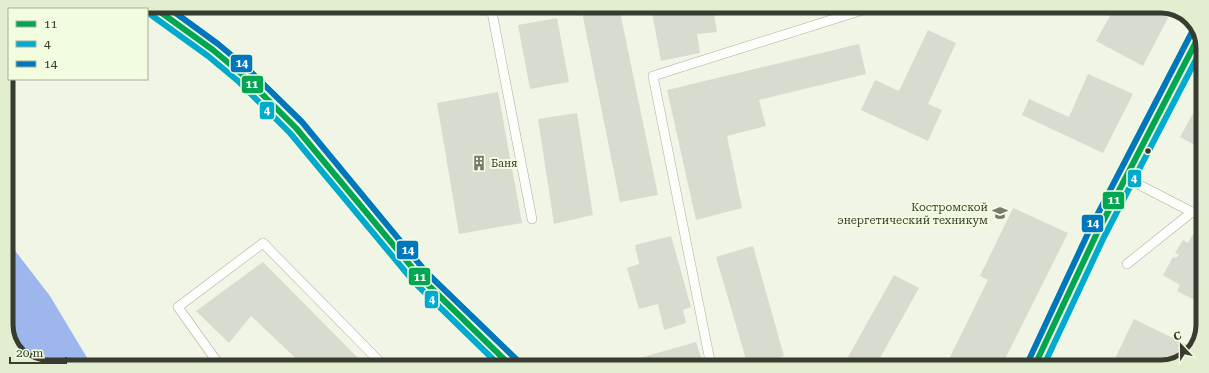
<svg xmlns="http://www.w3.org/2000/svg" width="1209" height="373" viewBox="0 0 1209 373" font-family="'Roboto Serif',serif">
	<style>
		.water { fill: #9db7ec }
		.building { fill: #d8dccf }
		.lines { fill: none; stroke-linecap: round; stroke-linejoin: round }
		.service-casing { stroke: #aaaea1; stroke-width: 10 }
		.tertiary-casing { stroke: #aaaea1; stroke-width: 23 }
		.secondary-casing { stroke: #aaaea1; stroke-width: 23 }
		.service { stroke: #fdfefb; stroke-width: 9 }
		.tertiary { stroke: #fdfefb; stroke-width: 22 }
		.secondary { stroke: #eff1eb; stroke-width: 22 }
		.bus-1-casing { stroke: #f2fcde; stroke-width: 9 }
		.bus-2-casing { stroke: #f2fcde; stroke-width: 9 }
		.bus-3-casing { stroke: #f2fcde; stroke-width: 9 }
		.bus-1 { stroke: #00a651; stroke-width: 6 }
		.bus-2 { stroke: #00a9ce; stroke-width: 6 }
		.bus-3 { stroke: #0076bd; stroke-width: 6 }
		.bus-dot { fill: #373b30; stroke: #f2fcde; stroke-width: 1.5 }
		.labels { text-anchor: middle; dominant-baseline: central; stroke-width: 4; stroke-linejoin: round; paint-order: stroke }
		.poi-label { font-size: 11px; fill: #373b30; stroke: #f2fcde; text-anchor: start }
		.rim { fill: none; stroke: #373b30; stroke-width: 5 }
		.line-badge { stroke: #f2fcde; stroke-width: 1.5 }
		.badge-label { font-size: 11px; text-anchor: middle; font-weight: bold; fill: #fff }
	</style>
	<rect width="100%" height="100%" fill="#f0f5e5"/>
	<path class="water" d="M6,239L50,296L92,366H37L15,351L6,328Z"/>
	<g class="building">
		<path d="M581,7H619L658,195L620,202Z"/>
		<path d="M651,7H713L717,32L697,34L700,53L661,61Z"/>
		<path d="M1115,7L1173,8L1143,66L1096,41Z"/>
		<path d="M557,18L569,82L530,89L518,25Z"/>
		<path d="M928,30L956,43L928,104L942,110L928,141L861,110L875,80L899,91Z"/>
		<path d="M859,44L866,74L759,100L766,126L727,136L742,208L696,220L667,90Z"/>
		<path d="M1088,74L1133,94L1103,153L1022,115L1029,99L1069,117Z"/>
		<path d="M498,92L522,223L459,234L437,103Z"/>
		<path d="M1196,108L1203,111L1202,149L1180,137Z"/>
		<path d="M577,113L593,215L554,224L538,119Z"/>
		<path d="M1013,208L1068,233L1001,367H945L988,280L980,276Z"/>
		<path d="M1196,229L1202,232V304L1177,291L1180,285L1163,275L1173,257L1176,258L1179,255L1175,253L1183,240L1188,243Z"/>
		<path d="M671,236L691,307L683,310L686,323L664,330L658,304L639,309L627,268L639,264L635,245Z"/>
		<path d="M753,246L784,356L748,366L716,257Z"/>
		<path d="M263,262L361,361L356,366H304L251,316L229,343L196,311Z"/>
		<path d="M894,275L919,288L875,367H865L848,357Z"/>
		<path d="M1134,319L1193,348L1187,359L1162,367H1111Z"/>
		<path d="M696,342L704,366H630L629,361Z"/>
	</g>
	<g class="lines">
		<g class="service-casing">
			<g id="service">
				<path d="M491,7L532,219"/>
				<path d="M1126,178L1192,212"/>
				<path d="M1127,264L1192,212L1202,213"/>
				<path d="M234,366L218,363L178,307L263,243L381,363V366"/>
				<path d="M711,366L653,76L872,7"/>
			</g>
		</g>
		<g class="tertiary-casing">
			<path id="tertiary" d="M1034,367L1097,233L1199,36"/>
		</g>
		<g class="secondary-casing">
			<path id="secondary" d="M152,6L213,50L243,75L296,128L420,277L511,366"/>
		</g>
		<use href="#service" class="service"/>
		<use href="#tertiary" class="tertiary"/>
		<use href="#secondary" class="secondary"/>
		<g class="bus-1-casing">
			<g id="bus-1">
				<path d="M152,6L213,50L243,75L296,128L420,277L511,366"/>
				<path d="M1034,367L1097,233L1199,36"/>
			</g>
		</g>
		<g class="bus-2-casing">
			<g id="bus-2">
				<path d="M147,12L208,56L238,81L290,133L414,282L500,366"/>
				<path d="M1043,367L1104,237L1203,46"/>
			</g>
		</g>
		<g class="bus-3-casing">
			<g id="bus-3">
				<path d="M166,6L218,44L248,69L302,122L426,272L517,360"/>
				<path d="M1027,364L1090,229L1192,32"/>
			</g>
		</g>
		<use href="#bus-1" class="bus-1"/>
		<use href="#bus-2" class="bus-2"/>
		<use href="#bus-3" class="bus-3"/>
	</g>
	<defs>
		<g id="building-bare" transform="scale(1.2)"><path d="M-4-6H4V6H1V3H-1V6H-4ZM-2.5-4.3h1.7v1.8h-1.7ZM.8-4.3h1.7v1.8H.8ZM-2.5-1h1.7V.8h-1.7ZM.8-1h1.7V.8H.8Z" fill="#787c6f" stroke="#f2fcde" stroke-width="2.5" paint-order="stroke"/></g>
		<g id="university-bare" transform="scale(1.2)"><path d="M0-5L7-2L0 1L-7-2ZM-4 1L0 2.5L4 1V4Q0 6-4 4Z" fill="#787c6f" stroke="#f2fcde" stroke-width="2.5" paint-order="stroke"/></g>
	</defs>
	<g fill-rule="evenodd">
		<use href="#building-bare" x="479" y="163"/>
		<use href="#university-bare" x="1000" y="213"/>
	</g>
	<circle class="bus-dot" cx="1148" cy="151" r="3.5"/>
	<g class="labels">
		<g class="poi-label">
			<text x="491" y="163">Баня</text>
			<text x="988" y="207" text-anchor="end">Костромской<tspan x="988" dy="13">энергетический техникум</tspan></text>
		</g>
	</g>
	<path d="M0 0H1209V373H0ZM48 13H1161A35 35 0 0 1 1196 48V325A35 35 0 0 1 1161 360H48A35 35 0 0 1 13 325V48A35 35 0 0 1 48 13Z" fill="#e3edd0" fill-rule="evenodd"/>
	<path class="rim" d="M48 13H1161A35 35 0 0 1 1196 48V325A35 35 0 0 1 1161 360H48A35 35 0 0 1 13 325V48A35 35 0 0 1 48 13Z"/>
	<g class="line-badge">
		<rect x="230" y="54" width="23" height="19" rx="4" fill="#0076bd"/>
		<rect x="241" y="75" width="23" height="19" rx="4" fill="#00a651"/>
		<rect x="259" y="101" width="16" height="19" rx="4" fill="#00a9ce"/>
		<rect x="1127" y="169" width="15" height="19" rx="4" fill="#00a9ce"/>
		<rect x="1102" y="191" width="23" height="19" rx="4" fill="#00a651"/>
		<rect x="1081" y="214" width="23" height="19" rx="4" fill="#0076bd"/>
		<rect x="396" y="240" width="23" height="20" rx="4" fill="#0076bd"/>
		<rect x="408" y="267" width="23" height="19" rx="4" fill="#00a651"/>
		<rect x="424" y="290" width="15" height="19" rx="4" fill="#00a9ce"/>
	</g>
	<g class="badge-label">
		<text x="242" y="67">14</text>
		<text x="252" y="88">11</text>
		<text x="267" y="114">4</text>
		<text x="1134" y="182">4</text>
		<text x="1114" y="204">11</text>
		<text x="1093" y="227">14</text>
		<text x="408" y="254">14</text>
		<text x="420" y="281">11</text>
		<text x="432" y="303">4</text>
	</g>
	<rect x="8" y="8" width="140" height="72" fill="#f2fcde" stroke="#a7af98"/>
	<rect x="16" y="21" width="20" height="6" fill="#00a651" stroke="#a7af98"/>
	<text x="44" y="28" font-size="12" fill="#373b30">11</text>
	<rect x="16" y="41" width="20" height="6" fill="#00a9ce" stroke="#a7af98"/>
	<text x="44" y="48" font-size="12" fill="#373b30">4</text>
	<rect x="16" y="61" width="20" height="6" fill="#0076bd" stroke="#a7af98"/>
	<text x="44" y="68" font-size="12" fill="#373b30">14</text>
	<g transform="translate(1181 345) rotate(338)" stroke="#f2fcde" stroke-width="3" paint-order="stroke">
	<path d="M0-3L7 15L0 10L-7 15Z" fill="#373b30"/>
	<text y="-6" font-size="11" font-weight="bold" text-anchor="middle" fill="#373b30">С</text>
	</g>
	<path d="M10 357v6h56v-6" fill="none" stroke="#373b30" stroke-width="2"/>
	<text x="16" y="357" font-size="12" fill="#373b30" stroke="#f2fcde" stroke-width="3" paint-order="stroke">20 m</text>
</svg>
